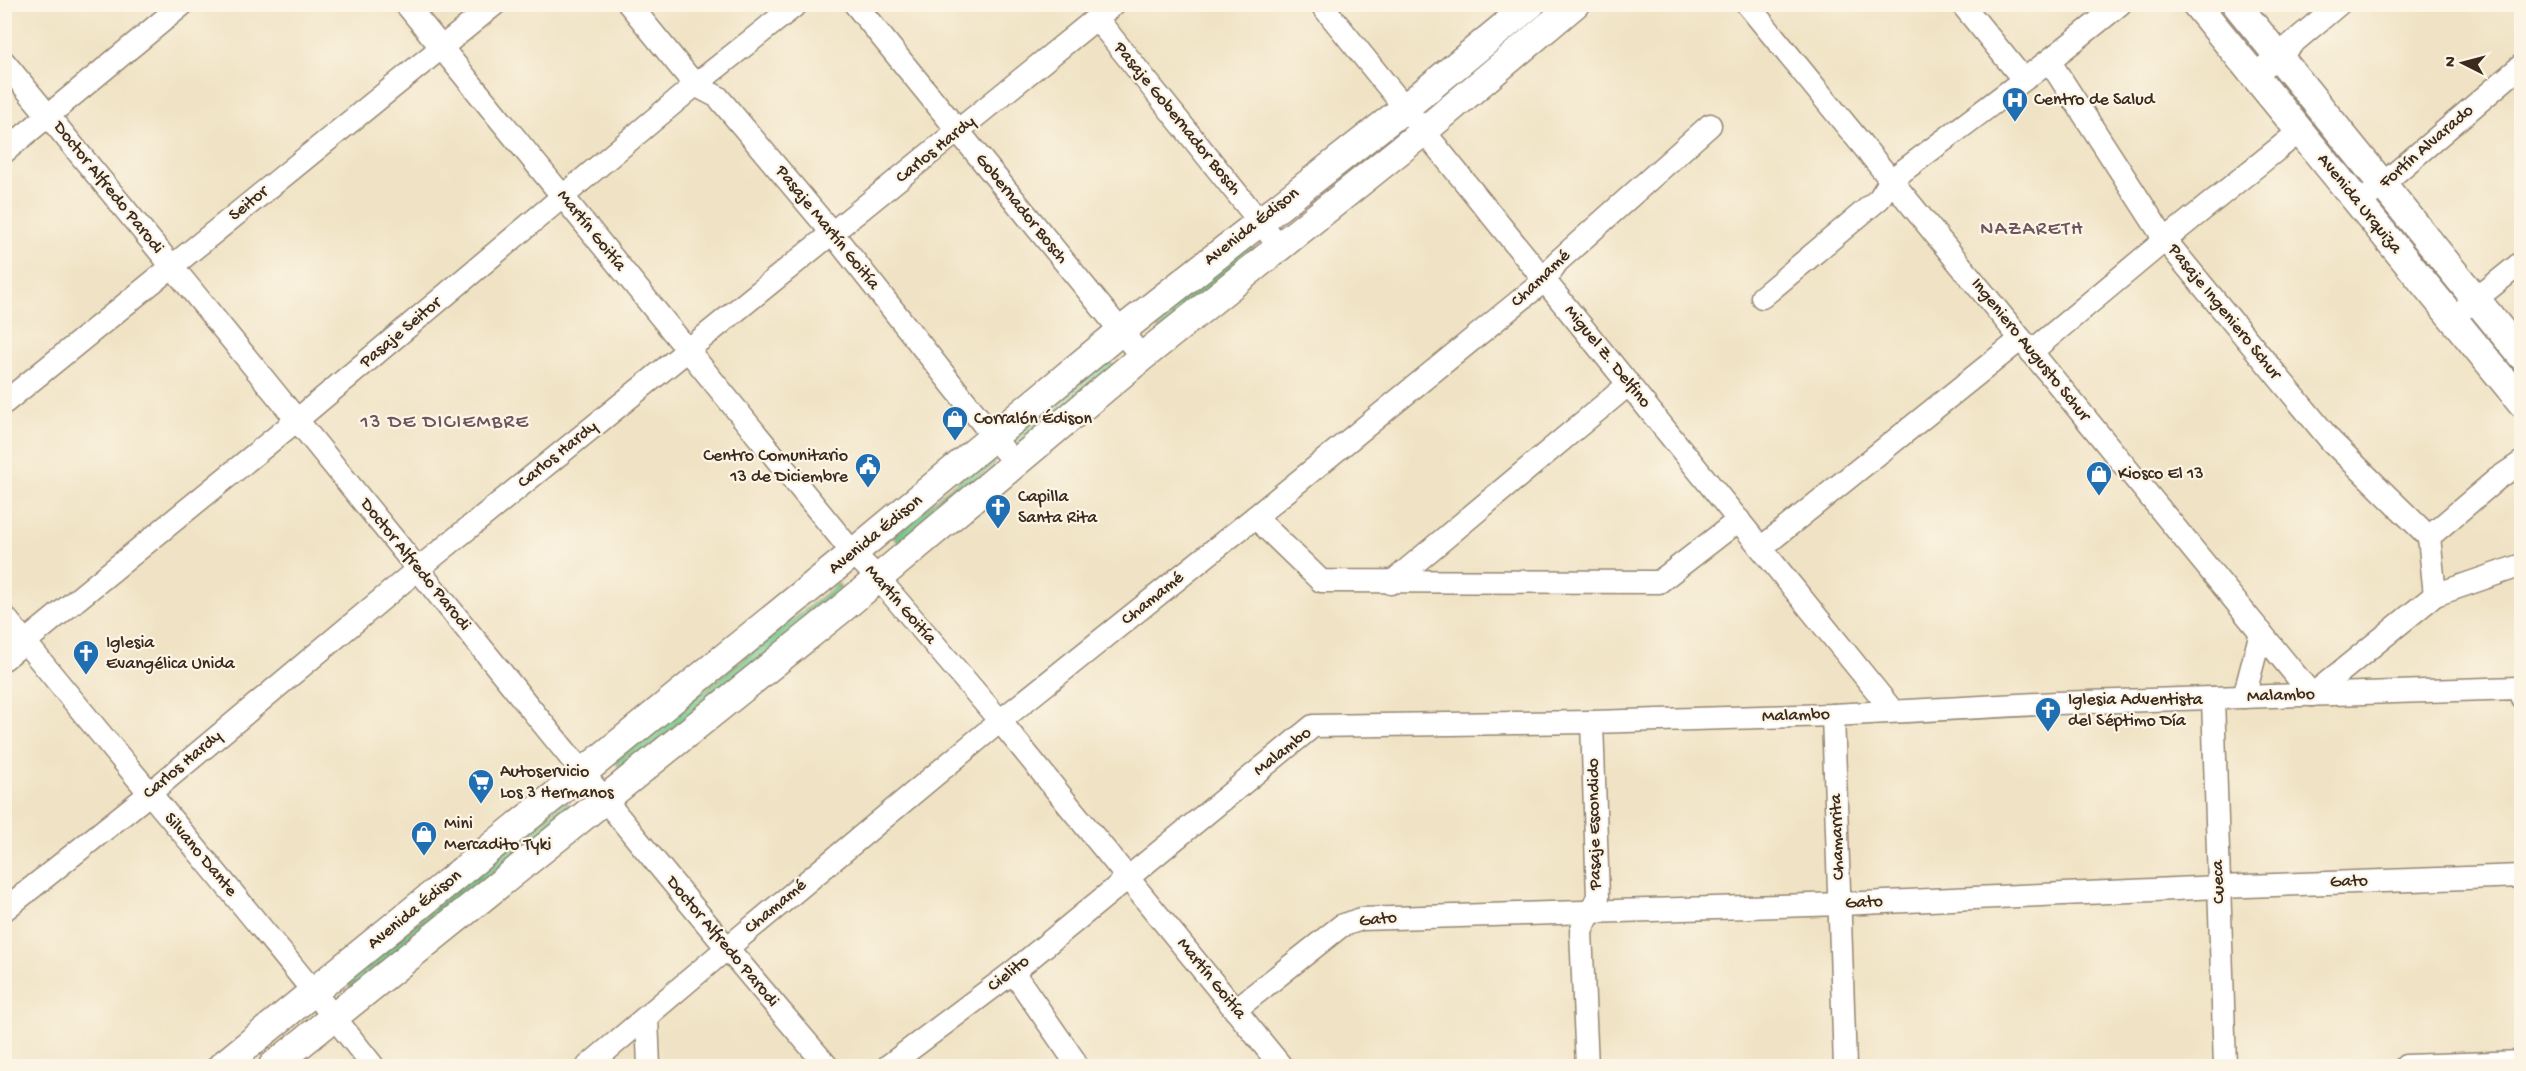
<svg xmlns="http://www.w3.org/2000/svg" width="2526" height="1071" viewBox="0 0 2526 1071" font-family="'Gochi Hand',sans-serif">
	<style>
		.grass { fill: url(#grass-tufts); stroke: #587a56; stroke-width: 1.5 }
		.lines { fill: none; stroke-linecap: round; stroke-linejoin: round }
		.minor-casing { stroke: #968672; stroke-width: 25 }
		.major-casing { stroke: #968672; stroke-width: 31 }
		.minor { stroke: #fff; stroke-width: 22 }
		.major { stroke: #fff; stroke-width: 28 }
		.labels { text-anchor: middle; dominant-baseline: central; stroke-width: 4.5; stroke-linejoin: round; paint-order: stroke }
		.poi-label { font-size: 18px; fill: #3b2a1e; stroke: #fcf5e5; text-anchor: start }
		.street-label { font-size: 18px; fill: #3b2a1e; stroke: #fcf5e5 }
		.neighbourhood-label { font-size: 20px; letter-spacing: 1.5px; fill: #6d545f; stroke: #fcf5e5 }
	</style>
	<defs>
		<pattern id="grass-tufts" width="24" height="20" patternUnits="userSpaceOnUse" patternTransform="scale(1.5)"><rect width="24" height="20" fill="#75ca8e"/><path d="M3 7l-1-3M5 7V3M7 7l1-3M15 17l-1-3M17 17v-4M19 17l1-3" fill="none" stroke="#61a473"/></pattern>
	</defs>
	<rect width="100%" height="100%" fill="#fcf5e5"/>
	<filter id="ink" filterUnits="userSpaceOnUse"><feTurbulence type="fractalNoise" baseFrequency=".0167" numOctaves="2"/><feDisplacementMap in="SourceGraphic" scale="12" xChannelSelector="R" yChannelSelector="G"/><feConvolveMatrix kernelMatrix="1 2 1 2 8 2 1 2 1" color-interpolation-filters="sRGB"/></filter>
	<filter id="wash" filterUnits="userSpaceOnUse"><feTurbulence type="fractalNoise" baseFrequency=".008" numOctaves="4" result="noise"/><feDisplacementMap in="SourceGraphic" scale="24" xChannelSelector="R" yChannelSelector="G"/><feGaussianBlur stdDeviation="1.35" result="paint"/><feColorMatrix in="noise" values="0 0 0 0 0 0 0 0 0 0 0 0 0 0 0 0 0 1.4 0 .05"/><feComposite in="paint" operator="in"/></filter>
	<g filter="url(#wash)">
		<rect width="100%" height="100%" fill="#f0e3c5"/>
		<g class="grass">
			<path d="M1249,243L1257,253L1160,331L1152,322Z"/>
			<path d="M1107,358L1114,367L1021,444L1014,436Z"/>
			<path d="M988,456L995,464L900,544L893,536Z"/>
			<path d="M838,584L844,593L622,770L615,761Z"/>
			<path d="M565,800L573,810L353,990L345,981Z"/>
		</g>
	</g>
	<g filter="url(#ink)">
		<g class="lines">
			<g class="minor-casing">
				<g id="minor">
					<path d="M406,4L853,553L878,578L1000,721L1281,1066"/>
					<path d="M629,4L695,85L718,97L833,234L1014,463"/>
					<path d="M855,4L1142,357"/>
					<path d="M1321,4L1892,710"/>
					<path d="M1747,4L2312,695"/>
					<path d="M1962,4L2023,79"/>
					<path d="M1097,19L1280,247"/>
					<path d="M4,62C143,230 280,398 417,568C552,735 687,903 827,1066"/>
					<path d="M2050,62L2165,240L2331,441L2429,537"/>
					<path d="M2255,75L2339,4"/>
					<path d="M4,152L183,4"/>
					<path d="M2371,194L2522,65"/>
					<path d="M1762,297L1879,199L1891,180C1968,122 2046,65 2120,4"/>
					<path d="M2465,308L2522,262"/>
					<path d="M2031,352L2165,240L2300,131"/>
					<path d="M4,403L495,4"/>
					<path d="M1255,517L1321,581L1659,582L1739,520"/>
					<path d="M2429,537L2497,479L2522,462"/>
					<path d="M2429,537L2435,595"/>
					<path d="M1761,548L2021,339"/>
					<path d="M1391,583L1629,384"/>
					<path d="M4,616C126,767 253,914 373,1066"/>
					<path d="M4,659L297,420L695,85L797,4"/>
					<path d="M2312,695L2435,595L2522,565"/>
					<path d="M2244,697L2261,632"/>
					<path d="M2213,698L2225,1066"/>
					<path d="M1833,715L1845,1066"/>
					<path d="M4,910L149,794L418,569L1114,4"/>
					<path d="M1013,972L1074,1060L1075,1066"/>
					<path d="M1235,1010L1341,926L1361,919L1841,904L2219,887L2522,876"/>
					<path d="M647,1018L649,1066"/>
					<path d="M588,1066L726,949L1000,721L1255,517L1545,280L1557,262L1710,125"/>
					<path d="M888,1066L1013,972L1313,726L1592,722L1833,715L2057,703L2518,688L2522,698"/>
					<path d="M1587,1066L1581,931L1598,897L1592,722"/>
					<path d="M2406,1066L2522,1062"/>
				</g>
			</g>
			<g class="major-casing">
				<g id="major">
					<path d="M2196,4L2522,403"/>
					<path d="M2236,4L2522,356"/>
					<path d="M222,1066L853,553L1121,331L1406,107L1531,4"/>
					<path d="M273,1066L844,607L1142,357L1424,131L1575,4"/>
				</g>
			</g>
			<use href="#minor" class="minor"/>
			<use href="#major" class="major"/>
		</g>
	</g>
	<defs>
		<g id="hospital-pin" transform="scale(1.35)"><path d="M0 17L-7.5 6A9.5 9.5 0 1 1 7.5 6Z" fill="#1f6fb2" stroke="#fcf5e5"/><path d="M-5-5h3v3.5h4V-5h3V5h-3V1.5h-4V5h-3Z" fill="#fff"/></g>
		<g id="shop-pin" transform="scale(1.35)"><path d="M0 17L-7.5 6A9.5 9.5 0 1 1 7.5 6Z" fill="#1f6fb2" stroke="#fcf5e5"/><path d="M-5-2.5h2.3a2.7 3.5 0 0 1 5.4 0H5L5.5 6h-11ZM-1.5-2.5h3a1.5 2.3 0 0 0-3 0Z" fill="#fff"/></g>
		<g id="civic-pin" transform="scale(1.35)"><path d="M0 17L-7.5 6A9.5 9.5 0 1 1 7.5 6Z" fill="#1f6fb2" stroke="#fcf5e5"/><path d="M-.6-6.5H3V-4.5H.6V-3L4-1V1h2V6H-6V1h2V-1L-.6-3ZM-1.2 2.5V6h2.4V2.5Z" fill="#fff"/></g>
		<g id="church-pin" transform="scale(1.35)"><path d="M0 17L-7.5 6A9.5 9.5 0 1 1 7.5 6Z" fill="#1f6fb2" stroke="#fcf5e5"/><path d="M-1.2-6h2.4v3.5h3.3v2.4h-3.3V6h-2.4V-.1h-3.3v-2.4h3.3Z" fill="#fff"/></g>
		<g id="supermarket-pin" transform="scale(1.35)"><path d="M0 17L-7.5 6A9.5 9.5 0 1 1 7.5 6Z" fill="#1f6fb2" stroke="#fcf5e5"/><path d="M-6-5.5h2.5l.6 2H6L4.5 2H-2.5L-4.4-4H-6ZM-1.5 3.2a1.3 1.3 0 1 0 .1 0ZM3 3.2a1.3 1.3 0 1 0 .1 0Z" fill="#fff"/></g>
	</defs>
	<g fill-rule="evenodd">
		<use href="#hospital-pin" x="2015" y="100"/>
		<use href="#shop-pin" x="955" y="419"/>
		<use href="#civic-pin" x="868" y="466"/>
		<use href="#shop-pin" x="2099" y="474"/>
		<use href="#church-pin" x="998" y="507"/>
		<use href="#church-pin" x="86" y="653"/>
		<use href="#church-pin" x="2048" y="710"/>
		<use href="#supermarket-pin" x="481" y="782"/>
		<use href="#shop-pin" x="424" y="834"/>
	</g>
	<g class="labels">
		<g class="poi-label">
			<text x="2034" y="100">Centro de Salud</text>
			<text x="974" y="419">Corralón Édison</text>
			<text x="848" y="456" text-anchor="end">Centro Comunitario<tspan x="848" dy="21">13 de Diciembre</tspan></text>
			<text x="2118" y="474">Kiosco El 13</text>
			<text x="1018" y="497">Capilla<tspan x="1018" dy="21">Santa Rita</tspan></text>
			<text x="106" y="643">Iglesia<tspan x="106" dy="21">Evangélica Unida</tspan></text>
			<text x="2068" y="700">Iglesia Adventista<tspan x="2068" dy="21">del Séptimo Día</tspan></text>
			<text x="500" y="772">Autoservicio<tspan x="500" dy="21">Los 3 Hermanos</tspan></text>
			<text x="444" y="824">Mini<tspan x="444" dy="21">Mercadito Tyki</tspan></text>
		</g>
		<g class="street-label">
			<text transform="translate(1177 119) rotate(51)">Pasaje Gobernador Bosch</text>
			<text transform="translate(2427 147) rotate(-41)">Fortín Alvarado</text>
			<text transform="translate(936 150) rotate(-39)">Carlos Hardy</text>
			<text transform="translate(108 188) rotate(51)">Doctor Alfredo Parodi</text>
			<text transform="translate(249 204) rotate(-39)">Seitor</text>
			<text transform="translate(2359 204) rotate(51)">Avenida Urquiza</text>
			<text transform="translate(1021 209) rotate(51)">Gobernador Bosch</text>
			<text transform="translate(1252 227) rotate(-38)">Avenida Édison</text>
			<text transform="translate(827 228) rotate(51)">Pasaje Martín Goitía</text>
			<text transform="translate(591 231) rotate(51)">Martín Goitía</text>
			<text transform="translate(1541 279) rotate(-44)">Chamamé</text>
			<text transform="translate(2224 312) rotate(51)">Pasaje Ingeniero Schur</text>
			<text transform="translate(401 333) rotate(-40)">Pasaje Seitor</text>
			<text transform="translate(2030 350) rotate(51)">Ingeniero Augusto Schur</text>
			<text transform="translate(1607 357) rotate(51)">Miguel Z. Delfino</text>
			<text transform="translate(558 455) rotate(-39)">Carlos Hardy</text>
			<text transform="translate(876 535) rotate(-39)">Avenida Édison</text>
			<text transform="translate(415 565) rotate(51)">Doctor Alfredo Parodi</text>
			<text transform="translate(1153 599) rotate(-39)">Chamamé</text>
			<text transform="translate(900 605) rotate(49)">Martín Goitía</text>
			<text transform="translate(2281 696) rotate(-2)">Malambo</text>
			<text transform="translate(1796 716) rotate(-2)">Malambo</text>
			<text transform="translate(1283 752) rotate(-38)">Malambo</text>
			<text transform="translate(183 765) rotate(-40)">Carlos Hardy</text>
			<text transform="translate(1595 824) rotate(-91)">Pasaje Escondido</text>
			<text transform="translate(1838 837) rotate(-92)">Chamarrita</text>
			<text transform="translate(200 855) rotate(50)">Silvano Dante</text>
			<text transform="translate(2219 882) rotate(-92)">Cueca</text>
			<text transform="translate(2349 882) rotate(-2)">Gato</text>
			<text transform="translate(1864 903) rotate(-3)">Gato</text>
			<text transform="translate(776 907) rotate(-40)">Chamamé</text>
			<text transform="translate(415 910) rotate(-39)">Avenida Édison</text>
			<text transform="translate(1378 920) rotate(-6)">Gato</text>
			<text transform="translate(722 942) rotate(50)">Doctor Alfredo Parodi</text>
			<text transform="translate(1009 974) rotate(-38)">Cielito</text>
			<text transform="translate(1211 979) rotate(51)">Martín Goitía</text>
		</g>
		<g class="neighbourhood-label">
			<text x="2032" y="230">NAZARETH</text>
			<text x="445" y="423">13 DE DICIEMBRE</text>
		</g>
	</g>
	<rect width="2526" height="1071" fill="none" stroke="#fcf5e5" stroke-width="24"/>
	<g transform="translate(2463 63) rotate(276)" stroke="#fcf5e5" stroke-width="4.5" paint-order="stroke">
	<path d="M0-4.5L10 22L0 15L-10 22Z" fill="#3b2a1e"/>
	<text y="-9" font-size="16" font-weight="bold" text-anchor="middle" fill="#3b2a1e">N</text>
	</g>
</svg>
